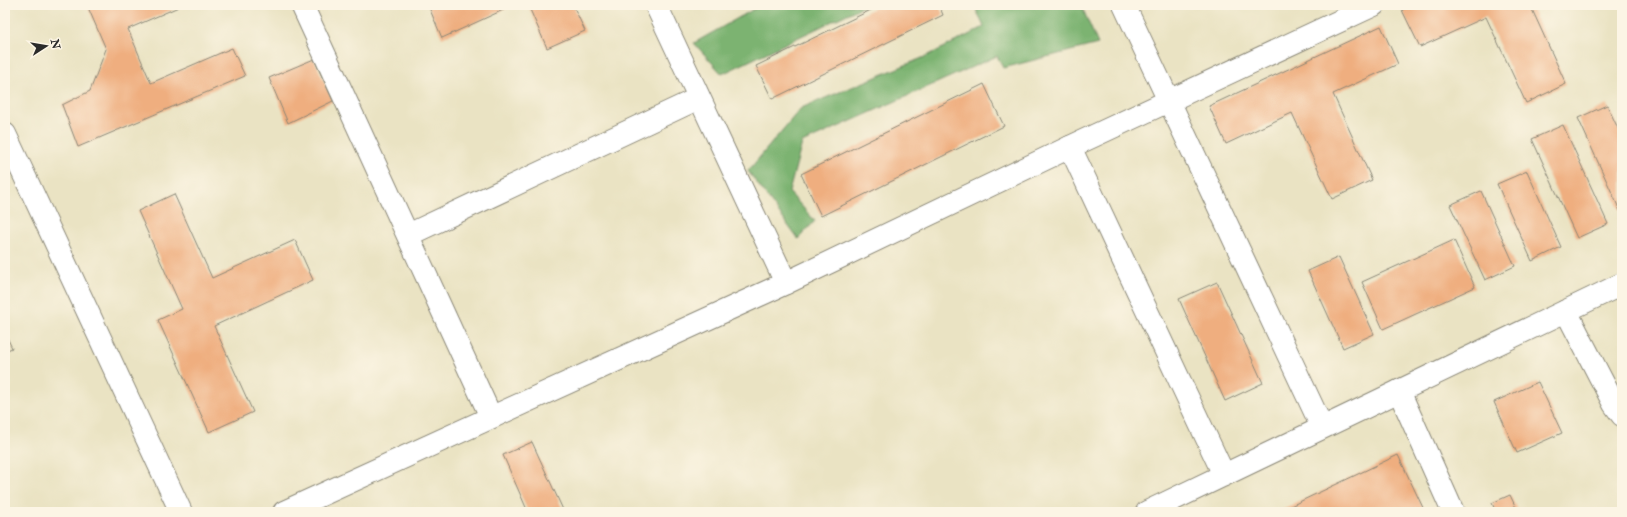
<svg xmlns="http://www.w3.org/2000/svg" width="1627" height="517" viewBox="0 0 1627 517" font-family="'IM FELL Double Pica',serif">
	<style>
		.forest { fill: #7bb371; stroke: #536f4e }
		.building { fill: #efae7f }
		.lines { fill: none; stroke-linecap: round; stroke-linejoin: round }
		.minor-casing { stroke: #8a8777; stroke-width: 24 }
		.minor { stroke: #fff; stroke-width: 22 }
	</style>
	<rect width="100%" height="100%" fill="#fcf5e5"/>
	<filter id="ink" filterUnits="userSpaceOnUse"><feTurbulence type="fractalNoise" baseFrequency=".025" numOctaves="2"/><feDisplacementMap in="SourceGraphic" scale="8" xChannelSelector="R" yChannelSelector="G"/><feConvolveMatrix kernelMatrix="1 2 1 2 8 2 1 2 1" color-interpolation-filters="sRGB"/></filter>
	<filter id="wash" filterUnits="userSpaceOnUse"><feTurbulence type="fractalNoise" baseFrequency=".012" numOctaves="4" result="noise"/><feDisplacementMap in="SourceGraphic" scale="16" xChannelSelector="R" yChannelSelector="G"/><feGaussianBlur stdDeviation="0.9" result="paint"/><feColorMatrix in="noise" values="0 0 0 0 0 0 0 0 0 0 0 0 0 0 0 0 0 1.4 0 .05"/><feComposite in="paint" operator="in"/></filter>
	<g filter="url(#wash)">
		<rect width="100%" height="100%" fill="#eae3c3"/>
		<g class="forest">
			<path d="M761,5H866L722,74L694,43Z"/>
			<path d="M974,5H1081L1098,44L1003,68L997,56L802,143L789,192L815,221L798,239L748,171L801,108L927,56L984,27Z"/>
		</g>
		<g id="blocks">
			<g class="building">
				<path d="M87,5H183L128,29L151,83L232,48L245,76L78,147L62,105L90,91L106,49Z"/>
				<path d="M428,5H514L442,38Z"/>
				<path d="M528,5H573L585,31L547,48Z"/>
				<path d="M881,5H939L943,15L772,99L756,66Z"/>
				<path d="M1412,5H1530L1566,84L1526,103L1486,17L1420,47L1402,10Z"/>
				<path d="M1381,26L1398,64L1333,94L1372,180L1332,199L1292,113L1226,144L1209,106Z"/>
				<path d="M314,59L333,101L288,123L269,78Z"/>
				<path d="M984,84L1004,126L821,216L801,174Z"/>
				<path d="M1607,105L1622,137V215L1578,118Z"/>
				<path d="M1563,125L1608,224L1577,238L1532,139Z"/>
				<path d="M1527,171L1561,247L1532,261L1497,184Z"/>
				<path d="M1481,191L1515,266L1485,280L1450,205Z"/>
				<path d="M174,194L212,278L295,240L313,280L214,326L253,412L209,432L158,320L182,309L138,211Z"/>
				<path d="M1454,240L1475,287L1383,329L1362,282Z"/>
				<path d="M1339,257L1374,334L1343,348L1308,271Z"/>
				<path d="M1217,282L1263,383L1225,401L1179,299Z"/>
				<path d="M5,333L12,348L5,351Z"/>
				<path d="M1538,382L1562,433L1517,453L1494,402Z"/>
				<path d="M532,442L564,512H528L503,455Z"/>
				<path d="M1398,455L1425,512H1278Z"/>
				<path d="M1510,495L1518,512H1496L1492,503Z"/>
			</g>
		</g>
	</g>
	<g filter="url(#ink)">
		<use href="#blocks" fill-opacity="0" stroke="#8a8777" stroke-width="1"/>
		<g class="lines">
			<g class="minor-casing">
				<g id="minor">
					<path d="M302,5L491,417"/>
					<path d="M656,5L786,283"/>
					<path d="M1124,5L1322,427"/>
					<path d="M5,134L181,512"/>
					<path d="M1070,147L1224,475"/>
					<path d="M408,235L699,98"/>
					<path d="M1566,311L1614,404L1622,415"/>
					<path d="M1399,391L1453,512"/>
					<path d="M284,512L786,283L1070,147L1374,5"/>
					<path d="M1147,512L1622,284"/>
				</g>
			</g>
			<use href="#minor" class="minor"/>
		</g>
	</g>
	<rect width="1627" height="517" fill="none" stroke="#fcf5e5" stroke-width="20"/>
	<g transform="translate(46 46) rotate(78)" stroke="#fcf5e5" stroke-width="3" paint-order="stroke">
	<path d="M0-3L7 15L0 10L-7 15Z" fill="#2b2b2b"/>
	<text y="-6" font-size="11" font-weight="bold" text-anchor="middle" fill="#2b2b2b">N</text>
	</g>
</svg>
